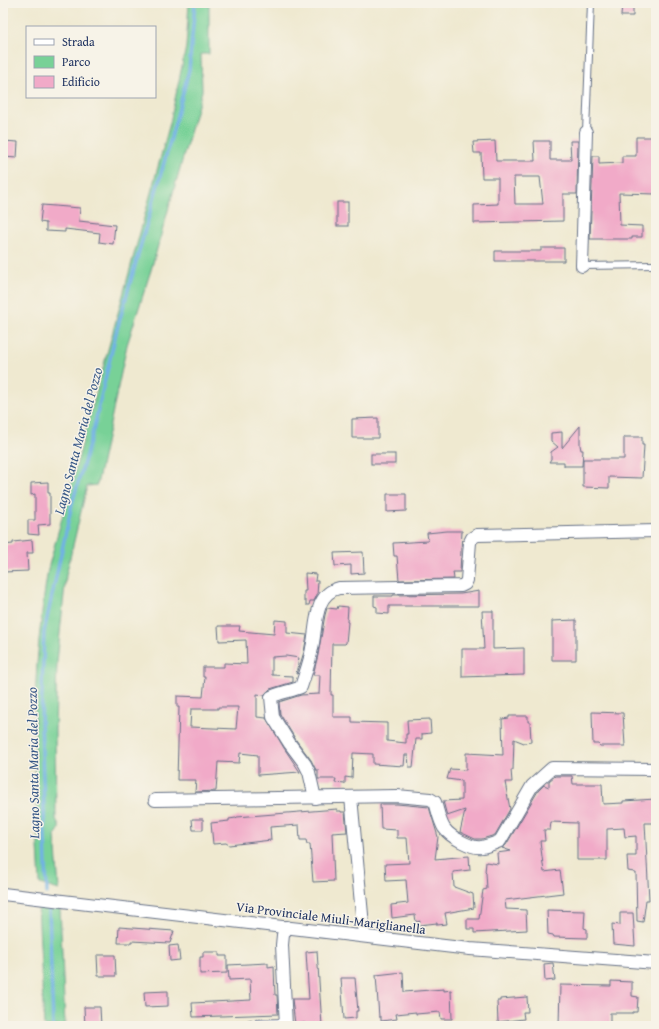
<svg xmlns="http://www.w3.org/2000/svg" width="659" height="1029" viewBox="0 0 659 1029" font-family="'Gentium Book Plus',serif">
	<style>
		.green { fill: #78d197; stroke: #4a807a }
		.lines { fill: none; stroke-linecap: round; stroke-linejoin: round }
		.stream { stroke: #71b1e5; stroke-width: 3.5 }
		.building { fill: #f1aac8; fill-rule: evenodd }
		.lane-casing { stroke: #657086; stroke-width: 8 }
		.street-casing { stroke: #657086; stroke-width: 14 }
		.lane { stroke: #fff; stroke-width: 6 }
		.street { stroke: #fff; stroke-width: 12 }
		.labels { text-anchor: middle; dominant-baseline: central; stroke-width: 3; stroke-linejoin: round; paint-order: stroke }
		.street-label { font-size: 13px; fill: #1b2f5e; stroke: #f7f3e8 }
		.water-label { font-size: 14px; font-style: italic; fill: #355686; stroke: #f7f3e8 }
	</style>
	<rect width="100%" height="100%" fill="#f7f3e8"/>
	<filter id="ink" filterUnits="userSpaceOnUse"><feTurbulence type="fractalNoise" baseFrequency=".025" numOctaves="2"/><feDisplacementMap in="SourceGraphic" scale="8" xChannelSelector="R" yChannelSelector="G"/><feConvolveMatrix kernelMatrix="1 2 1 2 8 2 1 2 1" color-interpolation-filters="sRGB"/></filter>
	<filter id="wash" filterUnits="userSpaceOnUse"><feTurbulence type="fractalNoise" baseFrequency=".012" numOctaves="4" result="noise"/><feDisplacementMap in="SourceGraphic" scale="16" xChannelSelector="R" yChannelSelector="G"/><feGaussianBlur stdDeviation="0.9" result="paint"/><feColorMatrix in="noise" values="0 0 0 0 0 0 0 0 0 0 0 0 0 0 0 0 0 1.4 0 .05"/><feComposite in="paint" operator="in"/></filter>
	<g filter="url(#wash)">
		<rect width="100%" height="100%" fill="#efe9d0"/>
		<g class="green">
			<path d="M189,3H209V54H201L202,91L151,270L127,345L97,485L87,486L66,575L57,662L55,730L56,819C60,827 61,828 55,835L59,890L40,884C38,843 35,801 35,760C33,696 38,632 48,569L170,123L186,47Z"/>
			<path d="M38,905L60,907L65,1026H44Z"/>
		</g>
		<g class="lines">
			<g class="stream">
				<path d="M47,893L41,722L44,632L72,504L94,427L116,333L171,138L189,70L195,3"/>
				<path d="M49,908L53,1026"/>
			</g>
		</g>
		<g id="blocks">
			<g class="building">
				<path d="M622,3H633V16H621Z"/>
				<path d="M636,137H656V194L619,193L620,225L642,226V237H632V239H590L593,156H599V164L622,163V156H636Z"/>
				<path d="M3,141L18,142L17,158L3,157Z"/>
				<path d="M495,141L496,161H535L534,141H550V160H571L570,141H578L577,194H563V221L474,223V205L498,204V178H482L481,153H474L473,142ZM514,177H540L543,204H515Z"/>
				<rect x="337" y="202" width="11" height="24"/>
				<path d="M42,205L80,208L79,221L115,225L113,244L99,242L100,233L65,229V232L46,231V223L40,222Z"/>
				<path d="M541,248H564V261H495V251H541Z"/>
				<path d="M378,418V438H352V419Z"/>
				<path d="M580,426V445L581,450H583L582,466H564V462H549L551,459V452L558,447L551,441V433L562,432V448Z"/>
				<path d="M624,437H642V445H644L642,478L609,477V488L583,487V459H624Z"/>
				<rect x="371" y="454" width="24" height="10"/>
				<path d="M48,482V493H50V524L38,525L39,535L28,534V520H35V494L31,495V483Z"/>
				<path d="M387,494H406V511L387,512Z"/>
				<path d="M447,531H462L460,572H453L454,579L399,580L397,556H394L393,543L428,541L427,533Z"/>
				<path d="M32,540L33,553H27L28,571L3,572V545L13,544V542Z"/>
				<path d="M363,552L364,573L351,574V565L335,566L334,553Z"/>
				<path d="M305,573L316,574L315,581H318L317,595L314,601H310L309,605H306V601H304V591H306Z"/>
				<path d="M479,591V606H389V614L377,613V607L374,606V596H393V595L461,594Z"/>
				<path d="M338,606L348,607L347,622H348L346,643L345,644H332L331,695H333V717H352V722L387,723V741L406,743V734H408L407,720L430,719L431,733L422,734V739H416L413,767H409L408,755H405L404,766L373,764V754L353,753L352,778L345,777V784L335,783L336,779H318V770H316L311,760L296,740L280,714L279,702L301,695L319,694L320,675H313L318,655L325,615L327,608L337,609Z"/>
				<path d="M482,611H493V649L524,648V675L462,677V649H484Z"/>
				<path d="M275,620L287,621V633L307,635L304,652L297,674H296L299,658L286,656L272,657V675L293,676V682L270,689L264,695L257,694V717L266,718L284,748L300,772L258,775V755L240,753L239,763L218,762L216,791L195,792L196,780H177L179,707H177V696L203,697L205,677H203V667H224V663L247,664L246,640L219,641L218,626H240L239,631L274,634ZM218,707H238L236,729L190,727L191,709H218Z"/>
				<path d="M576,620V660H552V621Z"/>
				<path d="M592,712L623,713L625,746H600L598,744H593Z"/>
				<path d="M509,716H528V722H530L531,742L524,743L514,739L513,770H511L512,782H505L510,809L495,835L482,839H475L460,832L465,810L447,816L443,801L462,800V781L447,779L450,769L466,770V753L503,755L502,719L509,718Z"/>
				<path d="M555,776H572L573,784H602L603,804L623,803V801L656,799V823H645L649,900H646L643,922L637,921L636,873H634V872L628,871L627,856H636V836L625,837L624,828L607,829V860H577V823L551,822L550,830H544L545,841H540L544,872L560,870L563,893L505,900L506,909L526,910L527,930L474,933V929H467V919H479L483,890L487,889L486,873L485,872L486,862L498,864L497,853L511,851L502,848L506,845L538,791L544,785L549,787V781Z"/>
				<path d="M380,804H397L429,807L438,837L435,859L469,856L470,870L453,872L454,887L473,894L474,908L445,913L447,924L437,925V923L419,925L420,921L416,922L415,915L392,918L391,905L408,903L406,880L386,881L385,864L409,863L407,838H397V830L381,829Z"/>
				<path d="M337,809V811H341V812H345L347,832L332,833L334,881L313,882L310,844H307L306,840H300L299,825L270,827L271,840L229,845L226,843L213,844L211,823L229,821V819L236,818L237,817Z"/>
				<path d="M192,819H203V830H193Z"/>
				<path d="M547,910L585,911L584,928L587,929V938L554,937L553,935L548,934Z"/>
				<path d="M620,913H633L635,946L613,944L612,924L620,925Z"/>
				<path d="M119,927L132,928L174,931L170,943L131,941V943H118Z"/>
				<path d="M178,945L180,960L170,961L169,946Z"/>
				<path d="M317,951L322,1026H305V1023L295,1024L292,999H309L306,952Z"/>
				<path d="M203,952H219V956H227V973L200,974V957H203Z"/>
				<path d="M97,955H115L116,976H98Z"/>
				<path d="M268,963V967L274,966L275,995H277L278,1014L193,1017L192,1003L251,1000L250,979L229,980L228,965Z"/>
				<path d="M553,963L555,980L545,981L544,964Z"/>
				<path d="M403,972L404,992L444,989V991L451,990L452,1019H441L440,1012L416,1014V1012L396,1014L397,1019L381,1021V1017H379L376,975Z"/>
				<path d="M341,978H355L358,1011H356V1018L344,1019Z"/>
				<path d="M611,981L632,982V996L638,997L637,1012H633V1013H610V1026H559L560,985L611,986Z"/>
				<path d="M168,991V1006L145,1007L144,992Z"/>
				<path d="M527,997L528,1012H523L524,1019L498,1022L497,1001H500V999Z"/>
				<path d="M84,1007H100L101,1026H85Z"/>
			</g>
		</g>
	</g>
	<g filter="url(#ink)">
		<use href="#blocks" fill-opacity="0" stroke="#657086" stroke-width="1"/>
		<g class="lines">
			<g class="lane-casing">
				<g id="lane">
					<path d="M586,132L591,3"/>
					<path d="M582,266L656,265"/>
				</g>
			</g>
			<g class="street-casing">
				<g id="street">
					<path d="M582,266L586,132"/>
					<path d="M351,797L364,936"/>
					<path d="M315,798L309,772L305,764L290,744L273,717L271,697C275,694 295,690 301,687C305,674 310,662 312,648C317,628 313,594 339,588L461,586L465,584L467,580L470,542L472,538L477,535L656,531"/>
					<path d="M155,800L397,796L430,799L435,802C438,811 439,820 444,828C450,837 472,849 482,847C488,846 495,843 500,841L532,786L552,768L656,769"/>
					<path d="M3,894L470,949L656,963"/>
					<path d="M251,1026L286,1025"/>
					<path d="M286,1026L282,945L283,935L287,927"/>
				</g>
			</g>
			<use href="#lane" class="lane"/>
			<use href="#street" class="street"/>
		</g>
	</g>
	<g class="labels">
		<g class="street-label">
			<text transform="translate(331 918) rotate(7)">Via Provinciale Miuli-Mariglianella</text>
		</g>
		<g class="water-label">
			<text transform="translate(78 441) rotate(-75)">Lagno Santa Maria del Pozzo</text>
			<text transform="translate(33 763) rotate(-91)">Lagno Santa Maria del Pozzo</text>
		</g>
	</g>
	<rect width="659" height="1029" fill="none" stroke="#f7f3e8" stroke-width="16"/>
	<rect x="26" y="26" width="130" height="72" fill="#f7f3e8" stroke="#9fa5b1"/>
	<rect x="34" y="39" width="20" height="6" fill="#ffffff" stroke="#9fa5b1"/>
	<text x="62" y="46" font-size="12" fill="#1b2f5e">Strada</text>
	<rect x="34" y="56" width="20" height="12" fill="#78d197" stroke="#9fa5b1"/>
	<text x="62" y="66" font-size="12" fill="#1b2f5e">Parco</text>
	<rect x="34" y="76" width="20" height="12" fill="#f1aac8" stroke="#9fa5b1"/>
	<text x="62" y="86" font-size="12" fill="#1b2f5e">Edificio</text>
</svg>
